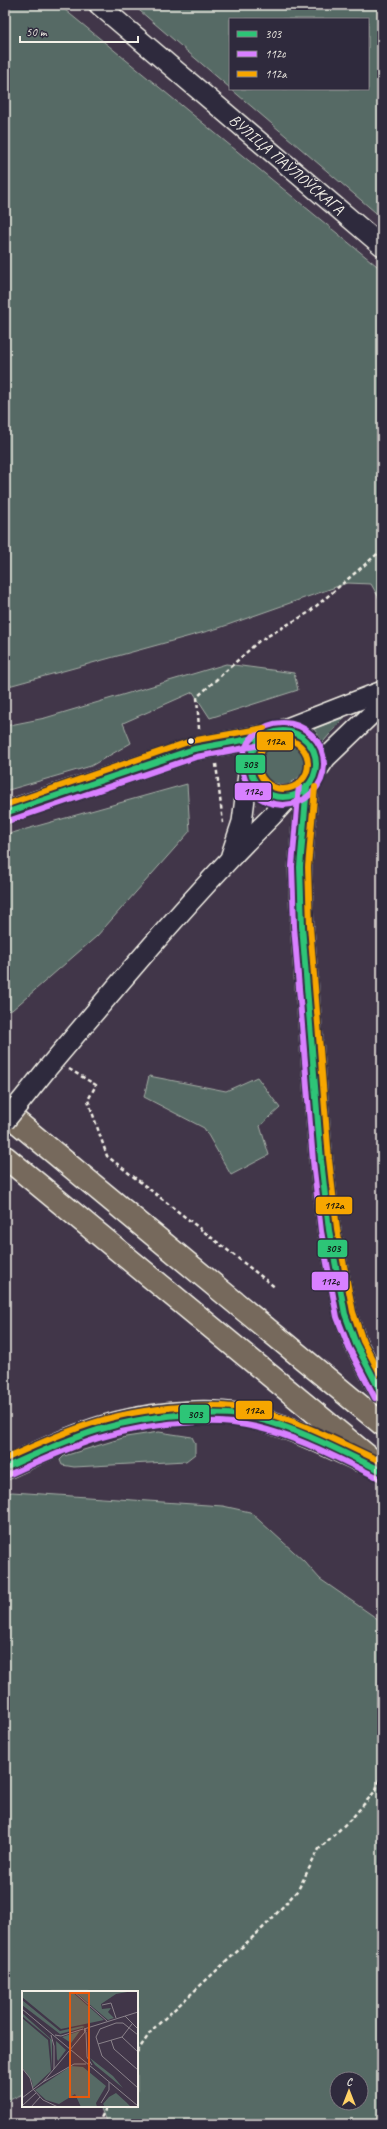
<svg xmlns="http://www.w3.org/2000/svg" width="387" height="2129" viewBox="0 0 387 2129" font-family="Caveat,sans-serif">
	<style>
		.green { fill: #566a65; stroke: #a5aea6; fill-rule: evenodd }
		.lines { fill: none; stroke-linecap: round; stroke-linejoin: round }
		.secondary-casing { stroke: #f4f1e8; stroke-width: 22 }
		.highway-casing { stroke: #f4f1e8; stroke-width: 25 }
		.path { stroke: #f4f1e8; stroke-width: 2.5; stroke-dasharray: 4 3; stroke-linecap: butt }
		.secondary { stroke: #2f2a3d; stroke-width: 19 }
		.highway { stroke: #76695c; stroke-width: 22 }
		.secondary-bridge-casing { stroke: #f4f1e8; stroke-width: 22; stroke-linecap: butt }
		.secondary-bridge { stroke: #2f2a3d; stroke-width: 19 }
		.bus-1-casing { stroke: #2f2a3d; stroke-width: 9 }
		.bus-2-casing { stroke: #2f2a3d; stroke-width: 9 }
		.bus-3-casing { stroke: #2f2a3d; stroke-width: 9 }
		.bus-1 { stroke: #2dc577; stroke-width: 6 }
		.bus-2 { stroke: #d880ff; stroke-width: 6 }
		.bus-3 { stroke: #f7a600; stroke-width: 6 }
		.bus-dot { fill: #f4f1e8; stroke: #2f2a3d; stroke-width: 1.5 }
		.labels { text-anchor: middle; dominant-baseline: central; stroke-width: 3; stroke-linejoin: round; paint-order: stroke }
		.street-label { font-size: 16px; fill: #f4f1e8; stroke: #2f2a3d }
		.inset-road { fill: none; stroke: #898189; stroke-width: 1 }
		.view { fill: #e8590c; fill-opacity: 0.15; stroke: #e8590c; stroke-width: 2 }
		.inset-edge { fill: none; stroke: #f4f1e8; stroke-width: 2 }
		.line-badge { stroke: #2f2a3d; stroke-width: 1.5 }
		.pale-badge-label { font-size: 11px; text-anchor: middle; font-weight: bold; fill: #111 }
	</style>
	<rect width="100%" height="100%" fill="#413649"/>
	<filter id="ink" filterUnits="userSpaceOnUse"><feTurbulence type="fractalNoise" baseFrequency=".025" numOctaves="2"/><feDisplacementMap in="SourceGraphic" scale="8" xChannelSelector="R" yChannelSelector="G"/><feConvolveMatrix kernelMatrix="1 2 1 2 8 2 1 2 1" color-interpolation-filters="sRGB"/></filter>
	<g filter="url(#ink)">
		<g class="green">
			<path d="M5,5H59L382,270V603L371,584L347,583L219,628L5,687Z"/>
			<path d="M133,5H382V218L231,89H368V19H230V88Z"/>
			<path d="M226,664L294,673L298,690L210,718L193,692L123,723L131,743L91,766L5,791V726L45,718Z"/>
			<path d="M345,717L323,742L314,729Z"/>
			<circle cx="283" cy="763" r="23"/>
			<path d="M187,784L190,831L97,936L12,1010L5,1011V835Z"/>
			<path d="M149,1076L226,1091L257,1077L280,1108L260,1126L269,1155L231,1175L204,1128L144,1097Z"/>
			<path d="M159,1432L192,1437L195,1443V1454L186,1461L74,1467L62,1465L60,1460L64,1456L126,1437Z"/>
			<path d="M12,1492L223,1506L250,1512L304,1561L320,1579L382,1622V2124H107L100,2106H137V1992H23V2094L5,2102V1494ZM337,2079H361V2103H337Z"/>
		</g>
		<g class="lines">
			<g class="secondary-casing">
				<g id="secondary">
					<path id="s1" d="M99,5L382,246"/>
					<path d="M279,731L382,691"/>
					<path d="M313,777L326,758L382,704"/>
					<path d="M231,855L242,822L249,766"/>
					<path d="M46,1070C106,999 165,928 229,860C243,845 257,831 271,817C278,810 285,801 292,795C300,789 307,788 312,778C324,755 303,729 278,731C237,736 240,802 293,795"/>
				</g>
			</g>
			<g class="highway-casing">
				<g id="highway">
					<path d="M307,786L300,867L302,926L321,1160L329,1230L345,1314L356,1344L382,1394"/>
					<path d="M5,813L194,749L265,736"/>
					<path d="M5,1112L382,1424"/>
					<path d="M5,1157L382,1468"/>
					<path d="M5,1468C36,1454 67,1438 100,1428C141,1415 198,1408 241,1415C281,1422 323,1443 359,1460"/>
				</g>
			</g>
			<g class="path">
				<path d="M199,729L197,697L259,641L308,613L382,550"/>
				<path d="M216,764L223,823"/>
				<path d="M69,1069L96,1085L88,1100L107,1156L276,1288"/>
				<path d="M137,2052L152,2030L266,1925L298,1890L319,1849L353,1817L376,1790L382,1770"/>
				<path d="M98,2124L107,2106"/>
			</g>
			<use href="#secondary" class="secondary"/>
			<use href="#highway" class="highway"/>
			<g class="secondary-bridge-casing">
				<path id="secondary-bridge" d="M5,1121L46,1070"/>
			</g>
			<use href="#secondary-bridge" class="secondary-bridge"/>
			<g class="bus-1-casing">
				<g id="bus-1">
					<circle cx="283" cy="764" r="33"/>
					<path d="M307,786L300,867L302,926L321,1160L329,1230L345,1314L356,1344L382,1394"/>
					<path d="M5,813L194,749L265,736"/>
					<path d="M5,1468C74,1436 119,1417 196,1414C218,1413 238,1413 259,1419C302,1430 342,1452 382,1471"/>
				</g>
			</g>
			<g class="bus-2-casing">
				<g id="bus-2">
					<circle cx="283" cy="764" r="41"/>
					<path d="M299,785L292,866L294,926L313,1161L321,1231L337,1317L349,1348L375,1398"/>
					<path d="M8,821L196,757L266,744"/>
					<path d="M8,1475C76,1444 120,1425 196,1422C217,1421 235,1422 256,1427C299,1437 339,1459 379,1478"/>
				</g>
			</g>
			<g class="bus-3-casing">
				<g id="bus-3">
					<circle cx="283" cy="764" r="25"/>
					<path d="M315,787L308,867L310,926L329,1159L337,1229L353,1312L363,1341L382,1377"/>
					<path d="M5,805L191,741L264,728"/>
					<path d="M5,1459C74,1427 118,1409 196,1406C219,1405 240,1406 262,1412C304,1423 343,1444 382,1462"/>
				</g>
			</g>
			<use href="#bus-1" class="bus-1"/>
			<use href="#bus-2" class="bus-2"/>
			<use href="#bus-3" class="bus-3"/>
		</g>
	</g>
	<circle class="bus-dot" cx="191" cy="741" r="3.5"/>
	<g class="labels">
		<g class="street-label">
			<text stroke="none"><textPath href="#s1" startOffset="246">ВУЛІЦА ПАЎЛОЎСКАГА</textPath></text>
		</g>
	</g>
	<g transform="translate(22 1991)">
		<rect width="116" height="116" fill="#413649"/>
		<path d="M0,0H49L82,29L39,38L0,6ZM52,0H111L94,3L79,13L80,18L89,17L86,21L92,27L86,29ZM0,9L38,40L60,35L63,36L38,43L0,14ZM0,22L30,49V78L28,48L0,25ZM0,27L26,49L29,80L11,97L10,90L0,76ZM58,40L49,52L40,46ZM34,50L44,59L36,70L35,68ZM68,67L91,85L101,97L73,74ZM49,75L61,76L84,95L74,112L75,116H59L53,103L37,113L24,109L13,99ZM94,102L104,111L109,116H83L81,113L87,106Z" fill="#566a65"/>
		<path class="inset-road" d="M51,0L85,30M80,14L89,12L94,27M0,18L116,115M103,25L116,38M62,38L116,21M64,41L65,66L70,74M29,44L32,55V78M33,44L39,45L61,38M116,44L101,32H94L78,38L74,46L80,65L116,97M100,46L116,61M89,49L92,58L116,79M76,53L100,46L110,33M0,77L8,87L11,98L21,109L36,116M21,91L52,73H64M0,107L21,91L63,41L62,38L64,39L63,41M79,112L87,99V91M0,115L14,102M9,116L18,106"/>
		<path class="view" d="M48,2H67V106H48Z"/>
		<rect width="116" height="116" class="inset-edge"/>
	</g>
	<g class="line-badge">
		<rect x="256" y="731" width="38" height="20" rx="4" fill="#f7a600"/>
		<rect x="235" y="754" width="31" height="20" rx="4" fill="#2dc577"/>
		<rect x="234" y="782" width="38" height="19" rx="4" fill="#d880ff"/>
		<rect x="315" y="1196" width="38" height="19" rx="4" fill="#f7a600"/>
		<rect x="317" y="1239" width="31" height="19" rx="4" fill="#2dc577"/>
		<rect x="311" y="1271" width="38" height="20" rx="4" fill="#d880ff"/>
		<rect x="235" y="1400" width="38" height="20" rx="4" fill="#f7a600"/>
		<rect x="179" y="1404" width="31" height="20" rx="4" fill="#2dc577"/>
	</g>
	<g class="pale-badge-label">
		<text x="275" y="745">112а</text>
		<text x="250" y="768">303</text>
		<text x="253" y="795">112с</text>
		<text x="334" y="1209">112а</text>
		<text x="333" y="1252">303</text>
		<text x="330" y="1285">112с</text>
		<text x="254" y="1414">112а</text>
		<text x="195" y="1418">303</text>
	</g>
	<rect width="387" height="2129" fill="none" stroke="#2f2a3d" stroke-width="20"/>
	<rect x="10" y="10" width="367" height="2109" fill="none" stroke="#f4f1e8" stroke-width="1.5" filter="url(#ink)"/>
	<rect x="229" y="18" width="140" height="72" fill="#2f2a3d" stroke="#7e7a81"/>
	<rect x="237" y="31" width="20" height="6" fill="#2dc577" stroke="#7e7a81"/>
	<text x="265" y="38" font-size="12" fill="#f4f1e8">303</text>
	<rect x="237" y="51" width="20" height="6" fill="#d880ff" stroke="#7e7a81"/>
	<text x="265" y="58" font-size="12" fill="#f4f1e8">112с</text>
	<rect x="237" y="71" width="20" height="6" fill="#f7a600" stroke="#7e7a81"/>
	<text x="265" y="78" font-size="12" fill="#f4f1e8">112а</text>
	<g transform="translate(349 2091)"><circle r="19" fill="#2f2a3d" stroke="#7e7a81"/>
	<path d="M0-3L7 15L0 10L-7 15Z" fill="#ffd166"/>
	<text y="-6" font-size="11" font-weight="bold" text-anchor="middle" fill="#f4f1e8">С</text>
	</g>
	<path d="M20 36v6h118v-6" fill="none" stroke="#f4f1e8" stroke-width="2"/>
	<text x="26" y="36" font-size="12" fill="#f4f1e8" stroke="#2f2a3d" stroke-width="3" paint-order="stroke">50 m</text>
</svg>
